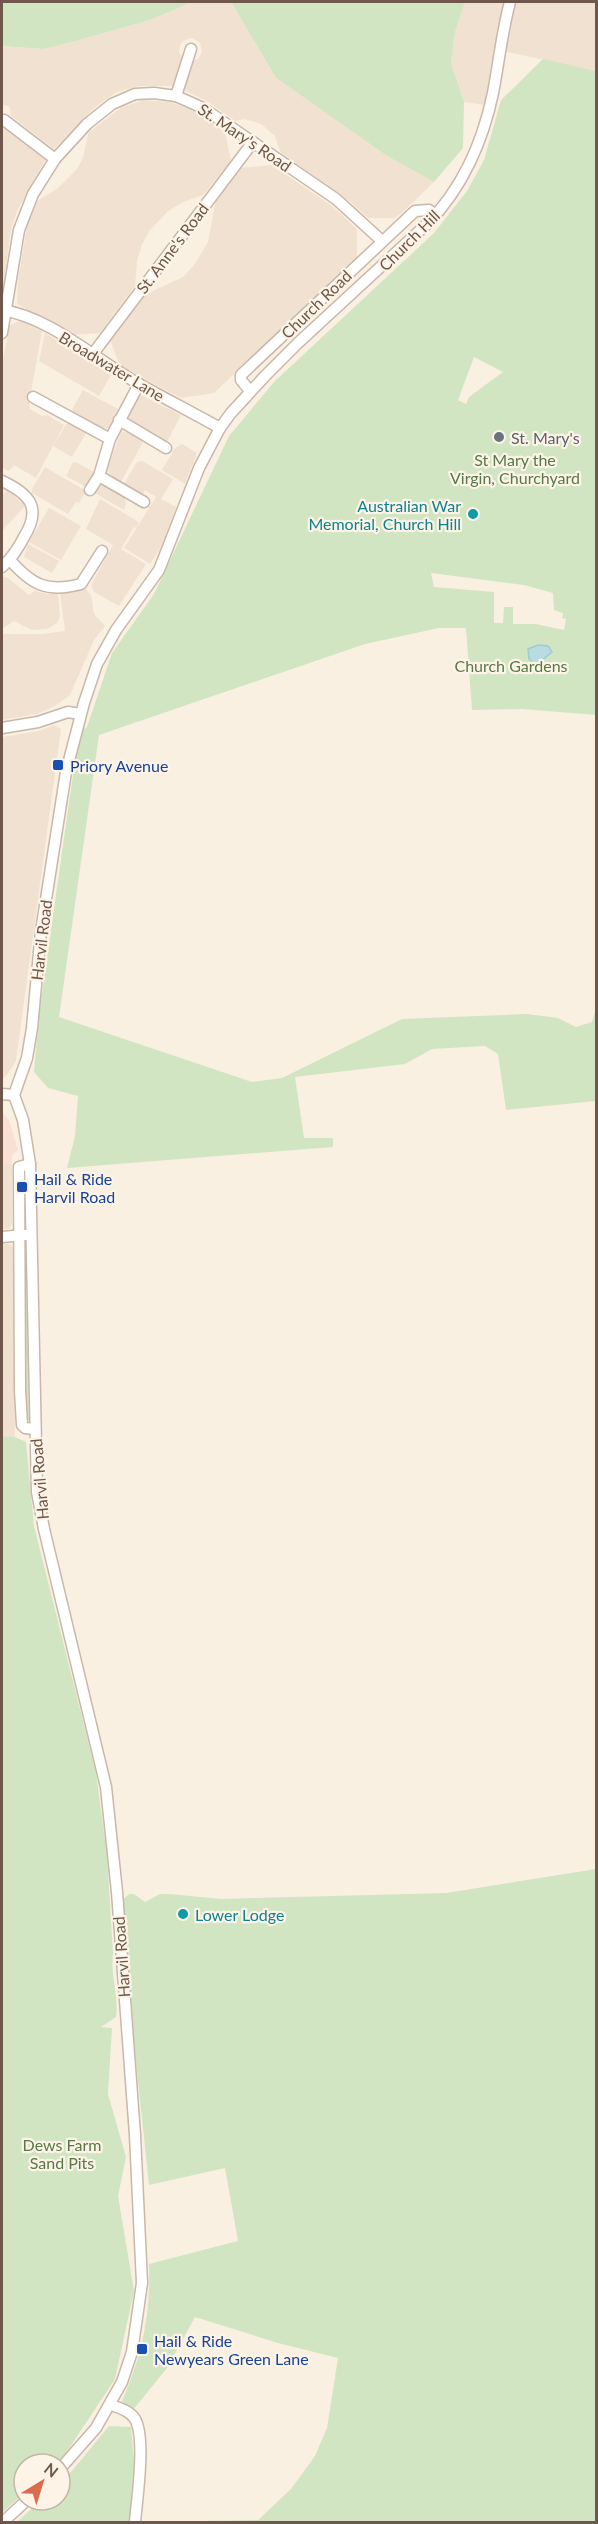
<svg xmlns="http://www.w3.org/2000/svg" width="598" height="2524" viewBox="0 0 598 2524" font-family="Lato,sans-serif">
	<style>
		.residential { fill: #f1e1d1 }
		.commercial { fill: #f9e0d6 }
		.green { fill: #d1e5c2; fill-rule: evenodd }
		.water { fill: #b8dce1; stroke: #9fcbd2; stroke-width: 1.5 }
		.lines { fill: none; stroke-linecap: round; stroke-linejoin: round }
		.minor-casing { stroke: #c9b7aa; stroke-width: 13 }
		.minor { stroke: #fff; stroke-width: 10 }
		.worship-dot { fill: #6b7280; stroke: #fdf4e7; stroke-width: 2 }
		.culture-dot { fill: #0f9aa8; stroke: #fdf4e7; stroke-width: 2 }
		.transit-dot { fill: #1a4fb4; stroke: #fdf4e7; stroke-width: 2 }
		.labels { text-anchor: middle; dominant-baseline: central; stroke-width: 4.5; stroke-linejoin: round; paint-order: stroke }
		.street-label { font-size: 16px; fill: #6f574b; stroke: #fdf4e7 }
		.worship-label { font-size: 16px; fill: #5b616d; stroke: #fdf4e7; text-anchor: start }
		.park-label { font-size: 16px; fill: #567a47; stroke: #fdf4e7 }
		.culture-label { font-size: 16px; fill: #0d838f; stroke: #fdf4e7; text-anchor: end }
		.transit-label { font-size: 16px; fill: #164399; stroke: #fdf4e7; text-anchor: start }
	</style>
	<rect width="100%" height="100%" fill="#faf0e1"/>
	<g class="residential">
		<path d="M192,2H231L276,78L387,156L434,182L402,213L394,218H368L350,202L280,152L275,136L261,124L244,119L235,121L207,101L184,90L192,61L198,59L202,52L200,43L192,38L183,41L180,45L179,52L183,59L173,86H139L117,92L95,107L54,149L11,116L9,106L2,105V46L43,49L79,40L150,20Z"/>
		<path d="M465,2H596V71L498,50L485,105L464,102L451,63L455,32Z"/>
		<path d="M144,100L171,102L198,113L225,132L231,161L203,195L183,202L168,211L150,230L142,244L137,261L135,286L100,333L73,335L17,304L18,280L27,227L37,201L57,189L77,169L83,158L88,134L93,129L122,107Z"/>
		<path d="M4,128L45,160L17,211L11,229L2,297V129Z"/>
		<path d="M272,165L332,206L357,229V258L214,393L181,398L120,366L110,340L142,296L183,277L194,265L208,242L216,200L241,168Z"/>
		<path d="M20,321L42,331L29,403L30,409L42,416L47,415L64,425L36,478L14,465L9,471L2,468V363L10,325Z"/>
		<path d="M45,333L111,375L99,396L39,361Z"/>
		<path d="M83,390L118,409L108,428L99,429L72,415V410Z"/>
		<path d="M140,395L181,415L167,442L132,423L128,417Z"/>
		<path d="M67,423L86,433L72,457L53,446Z"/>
		<path d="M126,430L144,440L121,482L114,479L107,470L120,434Z"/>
		<path d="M182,444L197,453L185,484L162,470L175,448Z"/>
		<path d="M142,461L173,479L161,499L176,507L161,547L150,564L124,548L156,497L145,490L142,495L124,484L137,462Z"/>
		<path d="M73,462H76L94,472L86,487L66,476Z"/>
		<path d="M45,467L86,491L79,503L76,502L68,514L32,493V489Z"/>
		<path d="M102,485L124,495L126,504L124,510L93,492Z"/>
		<path d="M8,490L25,506L2,531V494Z"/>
		<path d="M100,499L139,522L136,528L134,527L121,549L146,564L119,606L94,592L91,585L113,545L86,529Z"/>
		<path d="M49,508L81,526L61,560L29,542Z"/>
		<path d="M28,544L59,561L52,573L24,557Z"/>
		<path d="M2,576L8,578L29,595L35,591L47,594H58L60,616L57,623L47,629L32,630L14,621L2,629Z"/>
		<path d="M86,589L91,595L94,614L105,626L94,640L70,695L55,706L37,714L2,720V634H43L65,631L60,593Z"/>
		<path d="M54,725L61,729L16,1061L7,1075L2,1079V737L39,731Z"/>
		<path d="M12,1163V1224L9,1229H2V1164Z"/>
		<path d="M2,1244H9L13,1247L15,1437L2,1436Z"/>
	</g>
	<path class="commercial" d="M2,1112L9,1120L18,1150L12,1155V1163L2,1164Z"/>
	<g class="green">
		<path d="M2,2H192L150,20L79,40L43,49L2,46Z"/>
		<path d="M231,2H465L455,32L451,63L464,102L463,148L434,182L387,156L276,78Z"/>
		<path d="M543,59L596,71V715L522,709L472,710L466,628H439L365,644L99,735L59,1017L252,1082L282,1078L402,1019L527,1014L558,1018L576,1027L592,1022L596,1008V1101L506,1110L498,1054L485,1046L432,1049L405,1064L295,1077L304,1138H333V1147L67,1168L75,1136L78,1096L48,1088L34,1072L39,1015L79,732L87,727L112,653L154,594L229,436L275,381L434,233L467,191L484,160L501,100ZM474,357L503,372L469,397L466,404L458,400ZM431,573L524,585L553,593L554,610L563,613L562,618L566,619L564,630L535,624H513V607H504L503,623H494V592L434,587Z"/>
		<path d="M24,1242H26L29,1420L27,1422L25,1421Z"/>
		<path d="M2,1436L15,1437L26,1442L34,1526L96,1773L107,1855L113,1953C110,1975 119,1996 116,2017L101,2027L112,2028L108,2094L126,2157L118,2196L134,2291L115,2379L62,2459L56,2464H24V2493L2,2513Z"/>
		<path d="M596,1869V2522H141L258,2520L291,2489L315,2456L327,2428L338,2358L278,2343L195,2317L167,2368L133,2410L122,2401C142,2356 151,2313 149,2264L238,2241L225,2168L149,2185L126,1968L123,1899L129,1894H134L145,1902L160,1894H170L221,1899L446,1893Z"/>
		<path d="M109,2426L131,2427L134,2462L129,2522H17L41,2500H60V2482L72,2471Z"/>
	</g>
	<path class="water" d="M538,645L548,646L552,652L537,664H534L529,659L528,649Z"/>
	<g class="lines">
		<g class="minor-casing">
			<g id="minor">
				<path d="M176,96L191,49"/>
				<path d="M4,120L55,159"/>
				<path d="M2,310C50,317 96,360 139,384C166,399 193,413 220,428"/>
				<path d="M2,333L19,230L33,194L55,159L87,124L112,104L135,94L154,93L176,96L203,108L336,199L382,241"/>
				<path d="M92,355L253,142"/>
				<path d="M250,391L241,380V375L415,211L429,210L436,215"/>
				<path d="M33,397L110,439"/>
				<path d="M119,420L166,448"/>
				<path d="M99,476L144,502"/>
				<path d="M2,481C30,494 42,508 24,537C18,549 12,558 2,567"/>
				<path d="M90,490L99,476L110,439L139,384"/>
				<path d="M10,560C32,585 47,593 81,584L102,551"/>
				<path d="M2,728L38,722L68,712L80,714"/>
				<path d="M2,1094L14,1095"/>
				<path d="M30,1164L19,1167L20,1390L22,1425L25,1428L35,1429"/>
				<path d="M2,1237L25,1235"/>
				<path d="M111,2405C120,2408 130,2411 135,2419C146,2438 137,2499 135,2522"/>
				<path d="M60,2469L96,2428L122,2382L132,2352L142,2283L135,2135L117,1892L106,1787L44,1529L37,1492L30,1164L23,1120L14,1095L27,1058L32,1028L41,931L66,772L84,703L97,664L116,630L159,570L199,468L220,428L231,413L265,376L298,343L427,224C462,189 483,141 493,93C499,62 502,31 510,2"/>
				<path d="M3,2522L27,2500"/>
			</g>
		</g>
		<use href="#minor" class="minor"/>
	</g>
	<circle class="worship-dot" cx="499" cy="437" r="6"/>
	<g class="culture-dot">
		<circle cx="473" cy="514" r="6"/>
		<circle cx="183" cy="1914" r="6"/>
	</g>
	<g class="transit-dot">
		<rect x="52" y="759" width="12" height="12" rx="3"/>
		<rect x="16" y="1181" width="12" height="12" rx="3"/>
		<rect x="136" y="2343" width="12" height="12" rx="3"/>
	</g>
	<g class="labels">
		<g class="street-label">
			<text transform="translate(245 137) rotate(34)">St. Mary's Road</text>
			<text transform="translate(409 240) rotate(-45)">Church Hill</text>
			<text transform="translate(172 248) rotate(-53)">St. Anne's Road</text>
			<text transform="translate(316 304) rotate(-44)">Church Road</text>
			<text transform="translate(112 366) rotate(31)">Broadwater Lane</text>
			<text transform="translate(41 940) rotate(-83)">Harvil Road</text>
			<text transform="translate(39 1479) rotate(-95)">Harvil Road</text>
			<text transform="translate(121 1957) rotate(-94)">Harvil Road</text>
		</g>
		<g class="worship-label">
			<text x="511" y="437">St. Mary's</text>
		</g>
		<g class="park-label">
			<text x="515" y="459">St Mary the<tspan x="515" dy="18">Virgin, Churchyard</tspan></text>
			<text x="511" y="665">Church Gardens</text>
			<text x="62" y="2144">Dews Farm<tspan x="62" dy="18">Sand Pits</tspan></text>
		</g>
		<g class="culture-label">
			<text x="461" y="505">Australian War<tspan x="461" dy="18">Memorial, Church Hill</tspan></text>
			<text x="195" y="1914" text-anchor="start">Lower Lodge</text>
		</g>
		<g class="transit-label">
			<text x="70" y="765">Priory Avenue</text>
			<text x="34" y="1178">Hail &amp; Ride<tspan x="34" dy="18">Harvil Road</tspan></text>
			<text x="154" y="2340">Hail &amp; Ride<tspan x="154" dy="18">Newyears Green Lane</tspan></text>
		</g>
	</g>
	<rect width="598" height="2524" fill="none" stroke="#6f574b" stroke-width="6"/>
	<g transform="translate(42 2482) rotate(38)"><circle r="28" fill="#fdf4e7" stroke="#c4b5a9" stroke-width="1.5"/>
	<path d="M0-4.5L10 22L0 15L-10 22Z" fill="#da6d50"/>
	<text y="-9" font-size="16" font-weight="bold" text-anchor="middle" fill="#6f574b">N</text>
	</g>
</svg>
